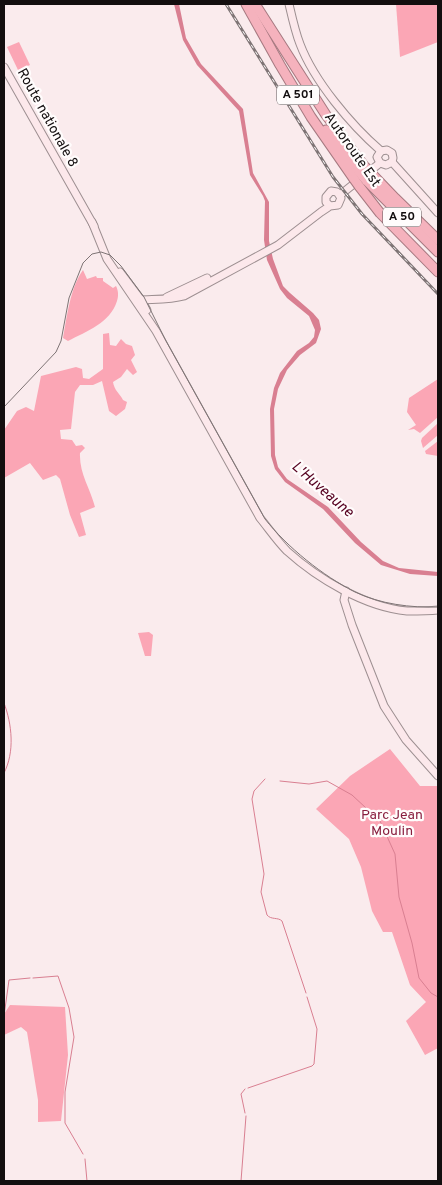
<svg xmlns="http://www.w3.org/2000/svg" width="442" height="1185" viewBox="0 0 442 1185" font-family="Overpass,sans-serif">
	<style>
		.green { fill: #fba6b5 }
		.water { fill: #d97f91 }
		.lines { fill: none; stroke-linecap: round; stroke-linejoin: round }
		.stream { stroke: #d97f91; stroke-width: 1 }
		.secondary-casing { stroke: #9d8f91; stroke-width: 9 }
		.highway-casing { stroke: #a67980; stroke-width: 11 }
		.secondary { stroke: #fce8eb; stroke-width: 7 }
		.highway { stroke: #f5b2bd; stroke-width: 9 }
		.tram { stroke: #7e7475; stroke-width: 1 }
		.rail-casing { stroke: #7e7475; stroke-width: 3 }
		.rail { stroke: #fffcfc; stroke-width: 1; stroke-dasharray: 4; stroke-linecap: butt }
		.highway-bridge-casing { stroke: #a67980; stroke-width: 11; stroke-linecap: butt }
		.highway-bridge { stroke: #f5b2bd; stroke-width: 9 }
		.labels { text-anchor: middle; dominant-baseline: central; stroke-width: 4.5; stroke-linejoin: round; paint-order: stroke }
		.shield { fill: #fffcfc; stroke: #5a5556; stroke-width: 1 }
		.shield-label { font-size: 12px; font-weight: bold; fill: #130e0f }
		.street-label { font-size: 14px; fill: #130e0f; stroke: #fffcfc }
		.park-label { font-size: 14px; fill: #891e3f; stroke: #fffcfc }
		.water-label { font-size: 15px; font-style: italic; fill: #560221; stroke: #fffcfc }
	</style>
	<rect width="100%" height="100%" fill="#faebed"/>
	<g class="green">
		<path d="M396,4H438V42L400,57Z"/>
		<path d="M19,42L30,65L18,70L7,47Z"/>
		<path d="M83,270L87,279L96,276L97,278H103V281L113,288L116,286C118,290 119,295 117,301C110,323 87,331 68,341L63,338C67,317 70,288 83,270Z"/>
		<path d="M109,333L110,345L116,346L121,339L126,344L132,346L135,355L131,360L137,372L133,375L127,369L121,377L113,382C114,390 120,394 123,400L127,402L125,409L116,416L109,411L102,381L93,385H80L75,392L71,429L60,430L61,439L72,440L76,446L82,445L85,448L80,453C79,473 90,488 95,507L80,513L86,535L79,537L70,515L60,479L56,475L43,480L30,463L4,478V430L17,411L26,407L34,411L41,376L76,367L82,369L83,378L89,379L103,369V334Z"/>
		<path d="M438,379V417L420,433L414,429L408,430L416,425L407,412L409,398Z"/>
		<path d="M438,423V435L423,448L421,441L422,438Z"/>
		<path d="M438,441V456L426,454L425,451Z"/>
		<path d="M149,632L153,635L151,656H145L138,633Z"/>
		<path d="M390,749L420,786H438V1048L425,1055L406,1021L426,1002L410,985L392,932H383L372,911L361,867L349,839L316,809L350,776Z"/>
		<path d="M10,1005L65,1007L68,1055L61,1121L38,1122V1100L27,1032L21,1027L4,1035V1014Z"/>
	</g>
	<path class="water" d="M174,4H179L186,38L201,64L243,109L253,173L269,202V241L273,259L283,286L290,293L313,313L319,320L321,329L316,343L300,355L287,370L278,389L274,409L275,455L278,467L287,479L328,507L361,542L383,561L399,568L438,572V576L410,574L381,565L355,543L323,509L285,482L275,469L271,456L270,409L274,388L280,373L297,351L309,343L314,337L315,330L309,316L287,298L280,289L267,260L264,240L265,201L263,196L250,175L239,111L197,65L183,40Z"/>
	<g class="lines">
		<g class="stream">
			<path d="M4,703C12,724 15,752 4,773"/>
			<path d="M265,779L254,791L252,799L264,874L261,892L267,915C271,920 278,917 282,921L306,993"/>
			<path d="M280,781L309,784L327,781L352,795L380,821L395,854L399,897L412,943L419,978L431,993L438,997"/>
			<path d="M33,978L58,976L69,1008L74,1037L65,1092V1123L83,1154"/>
			<path d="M4,1016L9,980L30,978"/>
			<path d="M248,1088L312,1066L314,1064L317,1029L307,997"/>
			<path d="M245,1089L241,1094L245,1113"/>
			<path d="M85,1159L87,1181"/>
			<path d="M241,1181L246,1116"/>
		</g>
		<g class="secondary-casing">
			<g id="secondary">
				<path d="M289,4C292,17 295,31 300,44C314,81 351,125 381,151"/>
				<path d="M4,67L94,226"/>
				<path d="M381,151L377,157L380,163L386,165L392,162"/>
				<path d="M381,151L387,150L392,153L393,158L392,162"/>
				<path d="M392,162L438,213"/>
				<path d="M340,195L380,163"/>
				<path d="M92,222L107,259L156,331L260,518C269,529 277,541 287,551C318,579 365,607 407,611C417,611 428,611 438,610"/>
				<path d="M120,272L141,300L147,310"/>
				<path d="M167,297L207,278"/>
				<path d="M139,300C154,299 170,300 184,296L278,245L321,212L330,206L338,205L341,198L337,192L331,191L326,197V202L330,206"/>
				<path d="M346,591L344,600L352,625L384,706L406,740L438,776"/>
			</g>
		</g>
		<g class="highway-casing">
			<g id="highway">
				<path d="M246,4L280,65L311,117L354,179"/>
				<path d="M255,4L326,115L365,167"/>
				<path d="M326,130L360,173"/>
				<path d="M373,175L395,198L438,240"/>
				<path d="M366,180L438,252"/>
				<path d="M359,186L380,213L438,272"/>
			</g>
		</g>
		<use href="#secondary" class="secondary"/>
		<use href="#highway" class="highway"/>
		<path class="tram" d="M4,407L56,352L61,341L69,298L83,263L92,254L101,252L110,255L121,266L144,297L166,341L265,519C287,547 323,576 355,592C380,604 411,608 438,607"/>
		<g class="rail-casing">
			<path id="rail" d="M226,4L333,177L362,214L438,294"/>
		</g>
		<use href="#rail" class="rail"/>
		<g class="highway-bridge-casing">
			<g id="highway-bridge">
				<path d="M365,167L373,175"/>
				<path d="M360,173L366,180"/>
				<path d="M354,179L359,186"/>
			</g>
		</g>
		<use href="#highway-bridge" class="highway-bridge"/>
	</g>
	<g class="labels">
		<g class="shield">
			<rect x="277" y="85.5" width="42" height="19" rx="4"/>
			<rect x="383" y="207.5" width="38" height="19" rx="4"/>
		</g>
		<g class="shield-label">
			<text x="298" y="95">A 501</text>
			<text x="402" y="217">A 50</text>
		</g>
		<g class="street-label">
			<text transform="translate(47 118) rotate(61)">Route nationale 8</text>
			<text transform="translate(352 150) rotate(55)">Autoroute Est</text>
		</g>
		<g class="park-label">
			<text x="392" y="815">Parc Jean<tspan x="392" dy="16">Moulin</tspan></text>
		</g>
		<g class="water-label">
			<text transform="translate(322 490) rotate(41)">L'Huveaune</text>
		</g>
	</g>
	<rect width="442" height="1185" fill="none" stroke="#130e0f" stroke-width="10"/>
</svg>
